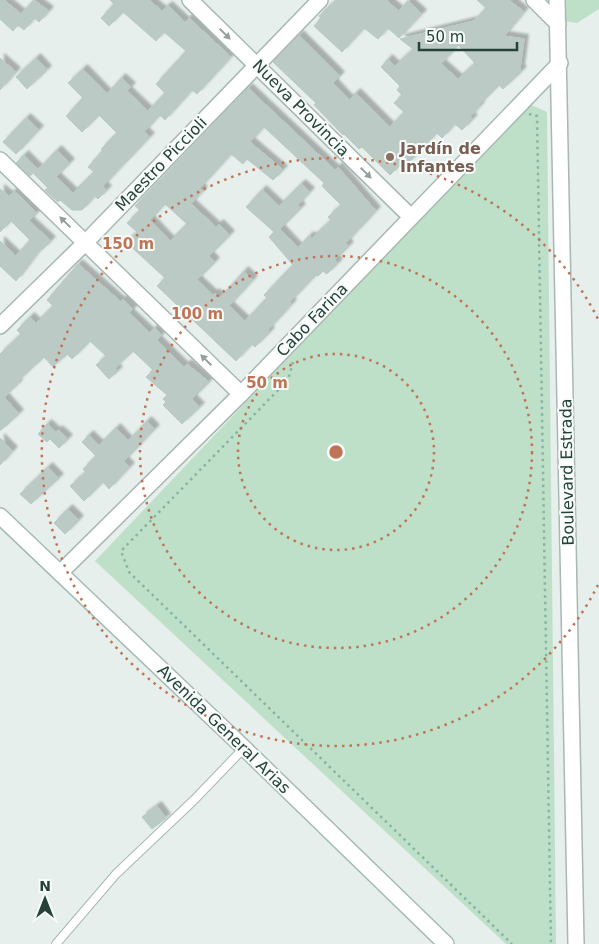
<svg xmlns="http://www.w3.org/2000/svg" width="599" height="944" viewBox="0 0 599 944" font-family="'DejaVu Sans',sans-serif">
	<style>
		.green { fill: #bfe0c8 }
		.building { fill: #bbcac4; stroke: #b8c9c2; fill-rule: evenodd; filter: url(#shadow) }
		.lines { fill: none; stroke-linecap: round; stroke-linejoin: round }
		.lane-casing { stroke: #a8b8b2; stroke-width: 10 }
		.street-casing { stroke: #a8b8b2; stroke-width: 18 }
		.secondary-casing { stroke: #a4bbb3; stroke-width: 18 }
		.path { stroke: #86b3a5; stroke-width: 2.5; stroke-dasharray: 2.5 4; stroke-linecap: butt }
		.lane { stroke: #fff; stroke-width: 8 }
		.street { stroke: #fff; stroke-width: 15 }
		.secondary { stroke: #fff; stroke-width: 15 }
		.oneway { fill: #92a09c }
		.ring { fill: none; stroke: #c07456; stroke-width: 2.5; stroke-dasharray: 2.5 5 }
		.education-dot { fill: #8d6e63; stroke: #f7fbf9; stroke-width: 2 }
		.labels { text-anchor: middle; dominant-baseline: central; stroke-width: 4; stroke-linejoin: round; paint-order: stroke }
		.street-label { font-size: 16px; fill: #24423a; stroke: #f7fbf9 }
		.education-label { font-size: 16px; font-weight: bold; fill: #785e54; stroke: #f7fbf9; text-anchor: start }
		.centre { fill: #c07456; stroke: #f7fbf9; stroke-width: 2.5 }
		.ring-label { font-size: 15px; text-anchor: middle; font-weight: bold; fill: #c07456; stroke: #f7fbf9; stroke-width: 4; stroke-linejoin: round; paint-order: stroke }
	</style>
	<defs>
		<filter id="shadow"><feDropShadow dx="4.5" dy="-4.5" stdDeviation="1" flood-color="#0004"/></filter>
	</defs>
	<rect width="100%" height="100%" fill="#e6efeb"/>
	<g class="green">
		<path d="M564,0H599V9L577,23L565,21Z"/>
		<path d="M529,104L547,112L556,944H506L95,561Z"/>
	</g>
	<g class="building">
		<path d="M0,0H4L21,14L34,0L49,11L39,22L35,18L24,30L18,25L13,31L0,19Z"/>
		<path d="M110,0H149L162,11L168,6L185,22L189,18L231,57L197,94L192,90L165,120L160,115L144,132L150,137L103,186L107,190L98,199L95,196L82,210H72L60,200L58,202L45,190L48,188L34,174L57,150L70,163L56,177L73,193L94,172L88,167L103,150L101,149L117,133L99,115L82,132L66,116L83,98L68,83L83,69L107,94L121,78L131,87L127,91L148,111L165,93L156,84L186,51L164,32L156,41L123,12L109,26L101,18L114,4Z"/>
		<path d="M336,0H386L399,11L408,1L422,14L399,38L388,28L378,39L364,28L342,52L314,26L321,18L319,16Z"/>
		<path d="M477,0H509L524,12L504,36L524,39L520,69L522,71L503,89L499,85L479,105L480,106L470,117L473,119L462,130L455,124L442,138L437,133L407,164L404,161L390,175L362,147L359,149L344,134L343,135L314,105L316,103L273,62L299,35L340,76L333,83L349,100L356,93L390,127L404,112L394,103L402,95L397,90L400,86L381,67L388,59L395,66L413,49L400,39L474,21L486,8ZM458,45L475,63L458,79L441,64Z"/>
		<path d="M0,58L16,72L0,90Z"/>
		<path d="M36,58L47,70L27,89L16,77Z"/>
		<path d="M248,88L335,170L338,167L376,211L346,243L349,246L335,260L338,263L327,274L323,271L318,276L316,275L290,302L292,304L268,330L270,332L255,347L252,344L236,361L157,286L165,278L126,242L137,232L127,223L140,210L135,206ZM264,127L324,183L322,186L341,205L328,217L331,220L312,238L309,236L298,248L280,229L301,208L298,205L310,192L301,184L279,206L262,190L246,207L274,232L269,237L293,265L264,295L267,298L245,321L229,306L253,280L244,271L220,298L215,293L213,295L197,280L215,262L209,256L230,235L219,224L216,227L191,204L203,191L200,188L231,154L243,164L247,159L273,180L283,170L250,142ZM165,204L187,224L170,241L150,220Z"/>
		<path d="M26,118L39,130L16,154L3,142Z"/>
		<path d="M24,155L38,169L30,176L16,163Z"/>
		<path d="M0,189L9,196L14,191L37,213L29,221L51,241L42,250L41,248L16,281L0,266V241L16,256L30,240L11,221L0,232Z"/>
		<path d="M78,264L121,302L123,299L133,309L129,313L150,333L154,328L162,335L157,340L184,367L187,364L209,382L192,399L200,407L182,424L163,405L166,402L163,399L167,395L146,377L153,370L133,351L115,368L118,371L109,379L96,365L106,356L90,341L72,359L67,354L53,367L44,357L17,382L18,384L4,397L19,414L0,431V354L21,334L17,330L30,317L36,323L53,306L47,300Z"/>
		<path d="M147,421L155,429L124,461L130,467L109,489L103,482L84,501L70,486L86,472L83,469L96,456L82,442L89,435L99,445L116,428L128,441Z"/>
		<path d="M47,424L56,432L47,442L38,434Z"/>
		<path d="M58,430L68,439L59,448L50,439Z"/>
		<path d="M0,438L13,451L0,465Z"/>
		<path d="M48,467L59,478L31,504L20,494Z"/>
		<path d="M68,509L79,520L65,534L54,523Z"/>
		<path d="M157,806L166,818L152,829L142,817Z"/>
	</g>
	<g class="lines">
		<g class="lane-casing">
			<path id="lane" d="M56,944L116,874L194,800L244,748"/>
		</g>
		<g class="street-casing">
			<g id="street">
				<path d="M190,0L411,217"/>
				<path d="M534,0L558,24"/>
				<path d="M557,0L576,944"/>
				<path d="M0,160L241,394"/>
				<path d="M0,326L86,242L320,0"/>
				<path d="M60,573L241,394L560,63"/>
			</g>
		</g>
		<g class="secondary-casing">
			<path id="secondary" d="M0,516L244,748L446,944"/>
		</g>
		<g class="path">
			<path d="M529,114L537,116L551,944"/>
			<path d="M293,362L288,380L121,551L129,572L512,944"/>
		</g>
		<use href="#lane" class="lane"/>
		<use href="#street" class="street"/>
		<use href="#secondary" class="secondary"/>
	</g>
	<defs><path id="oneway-solid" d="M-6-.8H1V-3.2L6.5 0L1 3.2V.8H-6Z" transform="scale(1.25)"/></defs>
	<g class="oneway">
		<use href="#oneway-solid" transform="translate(225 34) rotate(44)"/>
		<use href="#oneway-solid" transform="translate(366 173) rotate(45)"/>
		<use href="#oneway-solid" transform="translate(65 222) rotate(-136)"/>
		<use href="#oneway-solid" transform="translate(206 360) rotate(-136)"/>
	</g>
	<g class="ring">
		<circle cx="336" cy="452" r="98"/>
		<circle cx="336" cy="452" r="196"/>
		<path d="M598 585A294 294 0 1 1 598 319"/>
	</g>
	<circle class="education-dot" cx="390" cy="157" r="5"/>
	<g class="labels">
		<g class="street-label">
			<text transform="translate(301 108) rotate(45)">Nueva Provincia</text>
			<text transform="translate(161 164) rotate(-46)">Maestro Piccioli</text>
			<text transform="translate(312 320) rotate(-46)">Cabo Farina</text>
			<text transform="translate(567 472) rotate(-91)">Boulevard Estrada</text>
			<text transform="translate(224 729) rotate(44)">Avenida General Arias</text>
		</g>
		<g class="education-label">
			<text x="400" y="148">Jardín de<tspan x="400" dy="18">Infantes</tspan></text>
		</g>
	</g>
	<circle cx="336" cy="452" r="8" class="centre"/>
	<g class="ring-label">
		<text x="128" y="249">150 m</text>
		<text x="197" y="319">100 m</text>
		<text x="267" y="388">50 m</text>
	</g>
	<g transform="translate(45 899)" stroke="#f7fbf9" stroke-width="4" paint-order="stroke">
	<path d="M0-4L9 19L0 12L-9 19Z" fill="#24423a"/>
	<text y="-8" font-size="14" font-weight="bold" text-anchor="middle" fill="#24423a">N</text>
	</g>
	<path d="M419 42v8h98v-8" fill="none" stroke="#24423a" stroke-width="2.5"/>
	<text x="426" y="42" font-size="15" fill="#24423a" stroke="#f7fbf9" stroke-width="4" paint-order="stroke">50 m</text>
</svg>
